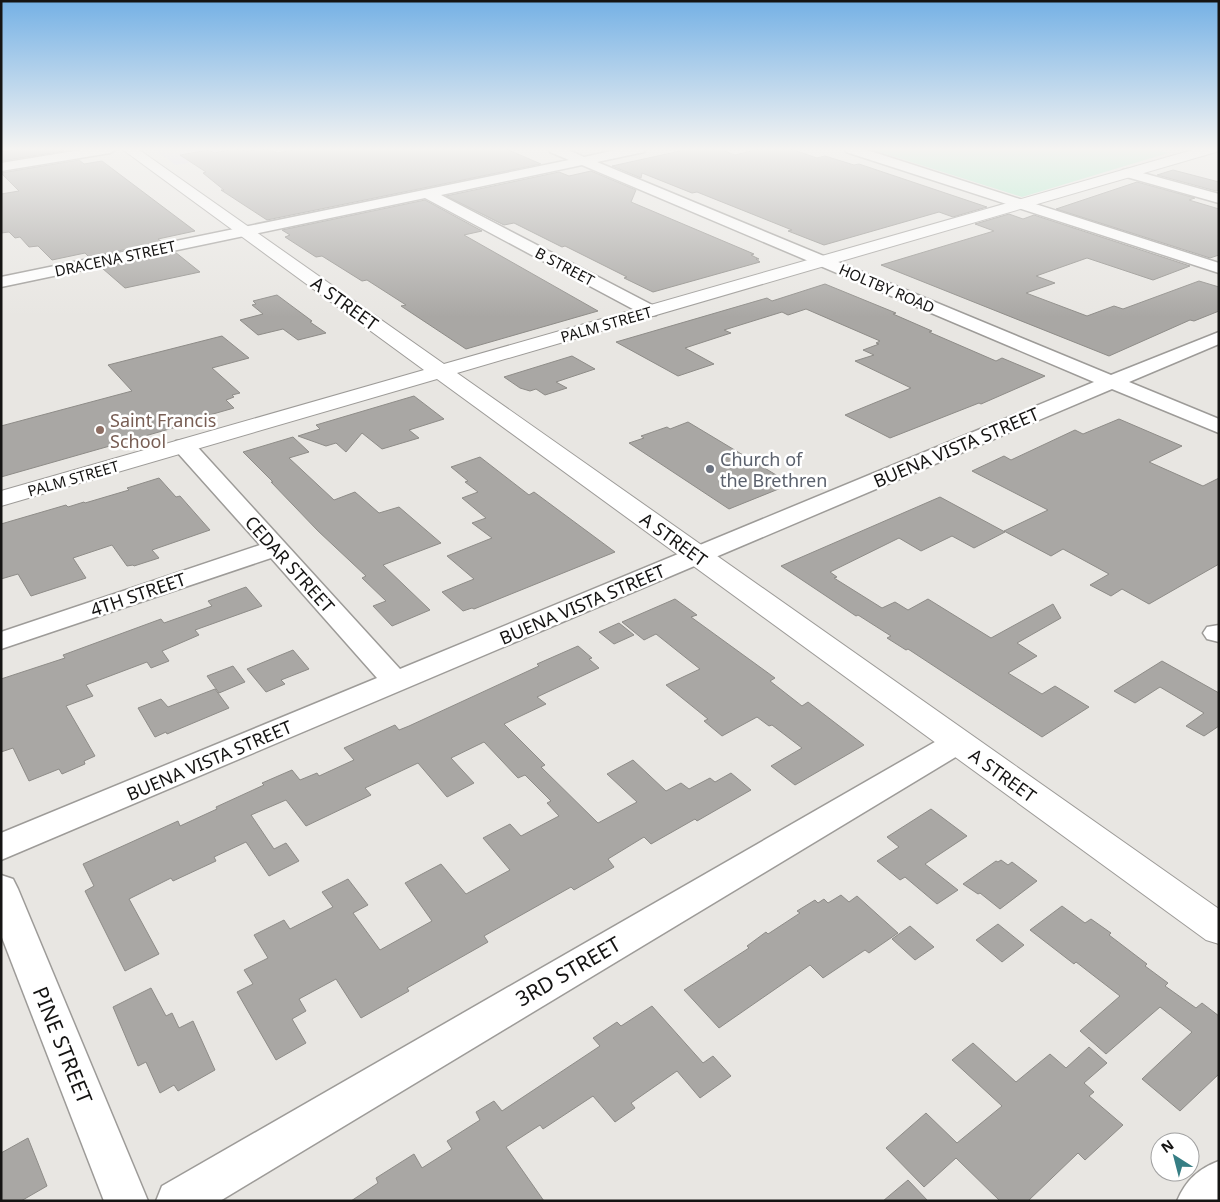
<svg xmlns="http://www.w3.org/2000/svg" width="1220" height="1202" viewBox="0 0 1220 1202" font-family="'Noto Sans',sans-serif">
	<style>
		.commercial { fill: #dcd9ef }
		.green { fill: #a5ebc7 }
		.building { fill: #a9a7a4; stroke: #8e8c88 }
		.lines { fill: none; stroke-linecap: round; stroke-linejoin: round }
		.minor-casing { stroke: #9d9b98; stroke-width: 3 }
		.tertiary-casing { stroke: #9d9b98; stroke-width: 2 }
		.minor { fill: #fff; fill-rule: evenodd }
		.tertiary { fill: #fff; fill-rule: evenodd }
		.education-dot { fill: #8d6e63; stroke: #fff; stroke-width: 2 }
		.worship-dot { fill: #6b7280; stroke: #fff; stroke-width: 2 }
		.labels { text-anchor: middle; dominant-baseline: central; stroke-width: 5; stroke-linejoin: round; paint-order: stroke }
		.far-street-label { font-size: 15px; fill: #151413; stroke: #fff }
		.street-label { font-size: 18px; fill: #151413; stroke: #fff }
		.education-label { font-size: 18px; fill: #785e54; stroke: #fff; text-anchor: start }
		.worship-label { font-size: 18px; fill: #5b616d; stroke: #fff; text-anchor: start }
		.near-street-label { font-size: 21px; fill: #151413; stroke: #fff }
	</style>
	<rect width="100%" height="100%" fill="#e8e6e2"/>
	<path class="commercial" d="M153,149H214L226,156L176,165Z"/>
	<path class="green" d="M870,149H1152L1168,153L1022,197Z"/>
	<g class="building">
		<path d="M21,149H62L64,151L1,161V152Z"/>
		<path d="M234,149L247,151L270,149L277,153L300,149H506L541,164L267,220L221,190H224L203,173L206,172L180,155L209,150L214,153Z"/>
		<path d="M689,149H719L735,155L759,149H791L817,158L825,156L854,165L859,164L987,207L953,217L939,212L824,245L788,231L792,230L697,192L692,193L642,173L641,178L612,166Z"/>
		<path d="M79,160L84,164L102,161L195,231L158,239L162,242L89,257L85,253L52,260L38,246L29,247L20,237L15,238L9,232L1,233V194L19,191L1,173Z"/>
		<path d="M1173,170L1219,182V190L1216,191L1157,175Z"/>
		<path d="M591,171L636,190L631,202L754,254L751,255L759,259H756L760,262L653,292L624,278L627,277L565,246L562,247L514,223L504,225L446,196L559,172L569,176Z"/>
		<path d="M1137,182L1195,198L1189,200L1219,209V255L1210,258L1056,209Z"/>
		<path d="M425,200L482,231L464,235L598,311L466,349L401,306L406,305L367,280L362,281L322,256L316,257L285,237L290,235L282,230Z"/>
		<path d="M1009,214L1023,219L1034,215L1190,266L1153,280L1087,258L1036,276L1055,283L1026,293L1087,316L1114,306L1123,309L1199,281L1219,287V311L1194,321L1190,320L1109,356L881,265L994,231L975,224Z"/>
		<path d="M175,252L200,272L125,288L102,268Z"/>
		<path d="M825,284L896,313L893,314L932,331L929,332L996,361L1002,358L1045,376L981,404L979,403L890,438L845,415L911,388L855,361L874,355L863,350L879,344L876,343L880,341L806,309L788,315L782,312L724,330L731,333L685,348L714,364L678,376L616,342L767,298L772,301Z"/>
		<path d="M277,295L312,321L310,322L326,333L298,340L283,329L258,335L240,320L263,314L252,305L256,304L253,301Z"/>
		<path d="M222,336L249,358L212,368L240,393L232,395L234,397L226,400L234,408L206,416L208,418L1,477V426L132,391L108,365Z"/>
		<path d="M572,356L595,369L556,382L567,388L545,395L536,389L530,391L520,388L504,377Z"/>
		<path d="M414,396L444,419L409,430L419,438L382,449L362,433L346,452L336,443L326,446L298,436L320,429L316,425Z"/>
		<path d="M1119,419L1182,446L1149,462L1203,486L1219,478V564L1149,604L1122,589L1111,596L1090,585L1109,574L1063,549L1051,556L1004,531L1048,510L972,471L1004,456L1011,460L1075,430L1083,434Z"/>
		<path d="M688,422L758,464L791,484L729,509L629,443L644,438L641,436L667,427L670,429Z"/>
		<path d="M293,437L309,452L289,458L334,500L355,492L379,513L399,507L441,543L383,565L430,610L392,626L373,606L386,601L362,578L366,576L318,531L271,482H273L243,452Z"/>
		<path d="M480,457L529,495L534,492L615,552L474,609L472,608L463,611L442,592L474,579L447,556L492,538L472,523L486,518L462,498L478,492L465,482L468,481L451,467Z"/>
		<path d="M159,478L176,497L180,496L210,530L152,550L159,558L134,566L133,565L127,566L112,545L73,558L86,578L31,596L18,574L1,579V524L66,505L68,507L84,502L85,503L129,490L127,488Z"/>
		<path d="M940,497L1005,532L974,548L952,536L921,551L899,538L830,572L837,577L834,578L882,608L895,602L908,610L928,599L991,638L1053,604L1061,618L1017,643L1037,656L1008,673L1042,694L1055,686L1089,707L1042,737L908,649L906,650L887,638L891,636L858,615L856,616L781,566Z"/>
		<path d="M246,587L262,606L195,630L199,635L162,651L169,661L151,668L147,662L86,685L93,696L66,706L95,756L84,761L85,764L62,774L59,769L29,781L13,748L1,752V679L65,658L63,655L161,619L164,623L212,606L208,601Z"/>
		<path d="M675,599L697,615L691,617L775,678L770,681L802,706L808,702L864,745L795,785L771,766L802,748L772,725L769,726L757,717L722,736L704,721L708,719L666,685L700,669L656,634L644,640L622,622Z"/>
		<path d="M619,623L634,635L614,644L599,632Z"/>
		<path d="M578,646L592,658L589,659L599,668L537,697L546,704L504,724L545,765L541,767L598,823L637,802L607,774L633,760L666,791L681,783L689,789L710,778L715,782L731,773L751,790L697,821L695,819L651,844L644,837L608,859L614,867L574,890L571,887L484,936L488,942L407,988L409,991L361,1018L336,979L299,999L306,1011L292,1019L306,1043L276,1060L237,992L253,984L244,970L268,958L254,935L284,920L290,929L333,907L322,892L348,879L368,905L353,913L380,950L432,921L405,883L441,864L466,894L510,870L483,838L510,824L521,836L559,816L547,803L551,801L525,775L518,778L484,742L451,758L474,783L447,797L418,763L365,788L371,795L306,826L286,800L251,815L274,849L286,843L299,861L269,876L246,842L214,857L216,861L173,881L171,878L129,899L159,954L125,971L85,891L94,886L83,864L178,821L180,826L217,809L216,807L264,785L262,783L292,770L300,780L317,773L319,776L354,760L344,748L395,725L399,730L409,726L539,666L537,664Z"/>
		<path d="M293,650L309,669L281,680L285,684L266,692L247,669Z"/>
		<path d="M1162,661L1219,693V726L1204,736L1186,726L1204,713L1160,687L1135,703L1114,691Z"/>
		<path d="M233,666L245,682L219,693L207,676Z"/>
		<path d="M215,689L229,708L167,734L166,732L155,737L138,708L161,699L168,707Z"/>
		<path d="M931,809L967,836L925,864L958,890L937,904L905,877L900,880L877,861L899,847L887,837Z"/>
		<path d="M1001,860L1008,865L1012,862L1037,881L1000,909L980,893L978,894L963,884L996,861L998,862Z"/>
		<path d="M841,895L849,902L857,896L898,933L869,953L865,950L823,978L810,965L719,1028L684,990L749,948L747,946L766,932L768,934L800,913L797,911L815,900L818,903L824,899L828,903Z"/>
		<path d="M1062,906L1085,923L1091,919L1111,933L1109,935L1147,964L1145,966L1168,983L1165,986L1196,1008L1202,1003L1219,1016V1074L1180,1111L1142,1079L1192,1032L1160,1007L1106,1054L1080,1031L1120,996L1076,962L1074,964L1030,930Z"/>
		<path d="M998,924L1024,945L1002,962L976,940Z"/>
		<path d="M910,926L934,947L915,960L892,939Z"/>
		<path d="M151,988L166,1016L172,1013L179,1028L193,1021L215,1070L178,1091L174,1085L160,1093L146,1062L138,1066L113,1007Z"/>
		<path d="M652,1006L703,1063L713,1056L731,1076L700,1098L677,1071L631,1103L635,1108L615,1122L593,1096L543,1129L540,1125L506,1147L544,1201H351L378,1183L376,1178L414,1154L422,1168L452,1149L447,1141L480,1120L476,1112L494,1101L502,1111L600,1046L593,1038L617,1022L621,1026Z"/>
		<path d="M973,1043L1016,1082L1050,1054L1066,1068L1089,1047L1107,1063L1084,1083L1094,1092L1089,1096L1123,1125L1085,1160L1078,1153L1028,1201H1000L956,1158L924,1187L886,1148L926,1113L957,1143L1002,1106L952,1060Z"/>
		<path d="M28,1138L47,1186L21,1201H1V1153Z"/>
		<path d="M908,1180L928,1201H883Z"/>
	</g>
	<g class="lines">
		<g class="minor-casing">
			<g id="minor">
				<path d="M86,149H116L110,153L1,171V163Z"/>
				<path d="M549,149H566L584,157L620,149H645L644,152L597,162L1111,375L1219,332V344L1129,382L1219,419V433L1112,389L1,860V833L377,678L271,558L1,649V632L260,545L176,451L173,446L176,441L184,440L192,441L400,669L1094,382L582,165L441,195L656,307L659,311L656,315L650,316L644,315L425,198L1,287V277L569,160L550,152Z"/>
				<path d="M845,149H864L1219,263V273L846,152Z"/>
				<path d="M1128,169L1219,194V203L1123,176L1121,173L1123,170Z"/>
				<path d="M1219,625V642L1207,639L1203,633L1207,627Z"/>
				<path d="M958,732L969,735L973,742L969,749L220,1201H156L162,1186L947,735Z"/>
				<path d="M1,875L13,879L18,889L148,1201H104L1,935Z"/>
				<path d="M1219,1161V1201H1177C1186,1180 1198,1169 1219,1161Z"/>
			</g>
		</g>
		<g class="tertiary-casing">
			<path id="tertiary" d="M122,149H138L444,364L1196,149H1218L1216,152L457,373L1219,909V944L1206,940L437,379L1,506V491L424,370Z"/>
		</g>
		<use href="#minor" class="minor"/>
		<use href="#tertiary" class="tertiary"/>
	</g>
	<linearGradient id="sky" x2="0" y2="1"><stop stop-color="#75b1e5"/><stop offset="0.47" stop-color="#f5f4f2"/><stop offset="1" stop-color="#f5f4f2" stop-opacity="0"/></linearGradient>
	<rect width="1220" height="317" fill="url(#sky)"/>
	<circle class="education-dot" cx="100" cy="430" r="5"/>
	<circle class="worship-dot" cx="710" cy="469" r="5"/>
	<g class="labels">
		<g class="far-street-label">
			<text transform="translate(115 258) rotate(-12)">DRACENA STREET</text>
			<text transform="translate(565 266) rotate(28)">B STREET</text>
			<text transform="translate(887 288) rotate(23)">HOLTBY ROAD</text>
			<text transform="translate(606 324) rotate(-16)">PALM STREET</text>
			<text transform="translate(73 478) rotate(-16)">PALM STREET</text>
		</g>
		<g class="street-label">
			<text transform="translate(345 303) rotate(36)">A STREET</text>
			<text transform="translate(956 447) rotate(-23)">BUENA VISTA STREET</text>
			<text transform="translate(674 539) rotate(36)">A STREET</text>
			<text transform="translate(290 564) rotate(48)">CEDAR STREET</text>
			<text transform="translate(138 594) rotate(-19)">4TH STREET</text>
			<text transform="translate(582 604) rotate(-23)">BUENA VISTA STREET</text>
			<text transform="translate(209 760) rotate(-23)">BUENA VISTA STREET</text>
			<text transform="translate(1003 775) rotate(36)">A STREET</text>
		</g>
		<g class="education-label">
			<text x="110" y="420">Saint Francis<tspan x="110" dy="21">School</tspan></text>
		</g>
		<g class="worship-label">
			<text x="720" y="459">Church of<tspan x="720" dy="21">the Brethren</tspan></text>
		</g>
		<g class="near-street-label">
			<text transform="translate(568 971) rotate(-30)">3RD STREET</text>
			<text transform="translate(63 1045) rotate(68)">PINE STREET</text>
		</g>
	</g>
	<rect width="1220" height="1202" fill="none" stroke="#151413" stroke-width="5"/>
	<g transform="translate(1175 1157) rotate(324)"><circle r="24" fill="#ffffff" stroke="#a1a1a1"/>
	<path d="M0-4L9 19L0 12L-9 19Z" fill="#367e84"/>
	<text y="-8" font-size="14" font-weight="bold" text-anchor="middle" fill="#151413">N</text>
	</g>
</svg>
